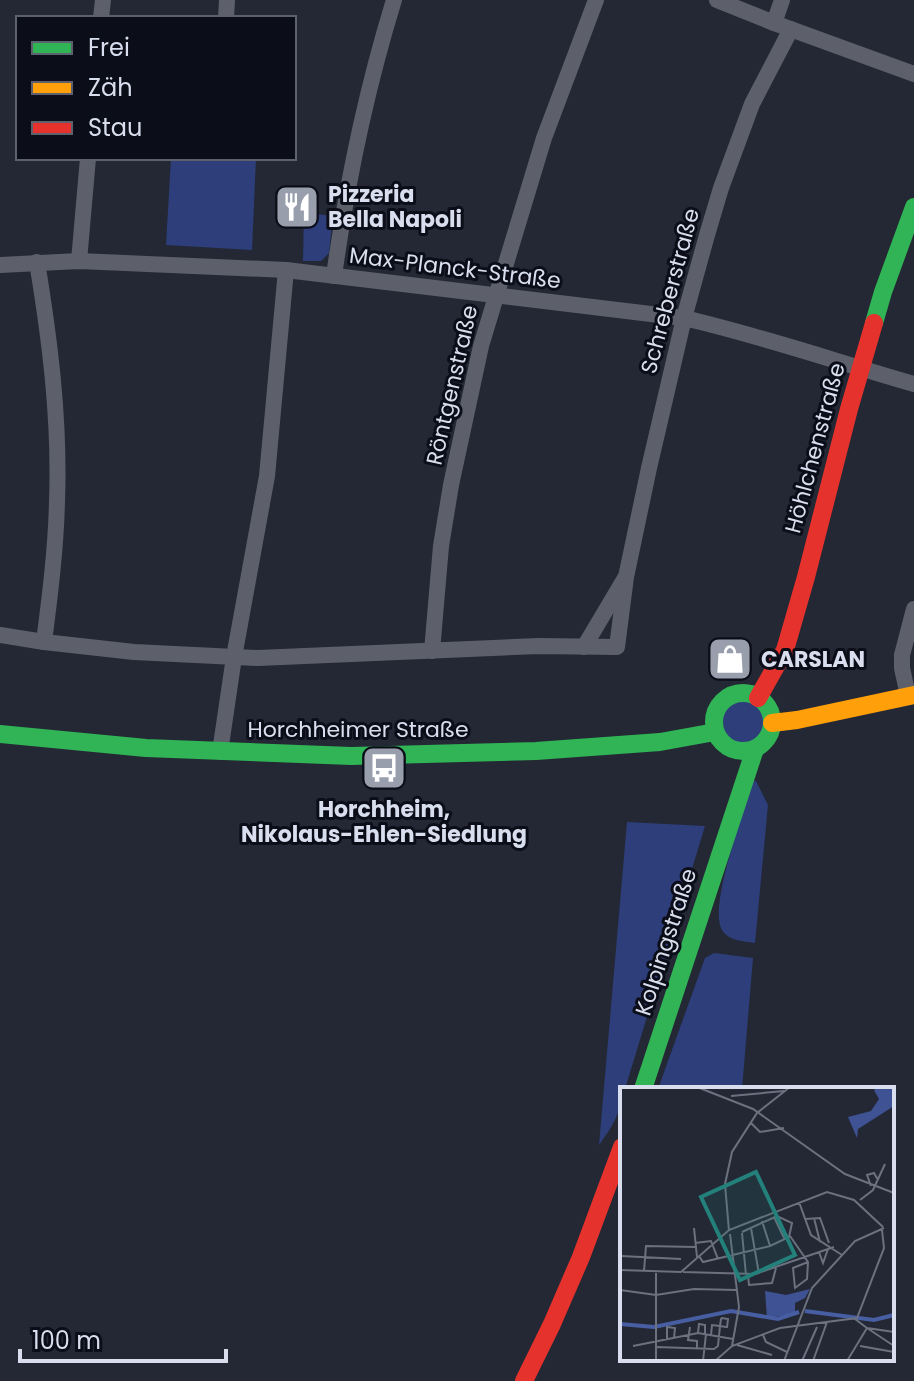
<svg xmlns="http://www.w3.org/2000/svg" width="914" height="1381" viewBox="0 0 914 1381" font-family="Poppins,sans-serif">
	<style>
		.green { fill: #2d3e7a }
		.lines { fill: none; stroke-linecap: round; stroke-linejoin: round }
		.street { stroke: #5d606a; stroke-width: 16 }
		.fast { stroke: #30b455; stroke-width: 18 }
		.slow { stroke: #ff9f0a; stroke-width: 18 }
		.jam { stroke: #e5322d; stroke-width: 18 }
		.labels { text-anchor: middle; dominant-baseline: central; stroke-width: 6; stroke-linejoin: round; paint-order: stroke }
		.poi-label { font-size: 22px; font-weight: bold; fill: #d8deed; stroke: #0b0e18; text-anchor: start }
		.street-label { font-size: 22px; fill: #d8deed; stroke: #0b0e18 }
		.inset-river { fill: none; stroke: #485ea3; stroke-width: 4 }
		.inset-road { fill: none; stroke: #6b717e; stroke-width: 2 }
		.view { fill: #23807b; fill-opacity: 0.15; stroke: #23807b; stroke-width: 4 }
		.inset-edge { fill: none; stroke: #d8deed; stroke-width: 4 }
	</style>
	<rect width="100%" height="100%" fill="#232834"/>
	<g class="green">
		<path d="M171,158H256L252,250L166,245Z"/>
		<path d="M304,213L333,216L329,253L321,261H303Z"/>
		<circle cx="743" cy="722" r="21"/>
		<path d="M753,780L756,781L768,805L755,943C743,941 729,941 722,930C708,908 745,808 753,780Z"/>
		<path d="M627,822L705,826L625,1089H622C622,1112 612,1127 599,1145Z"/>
		<path d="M714,953L753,958L742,1089H658L705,958Z"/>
	</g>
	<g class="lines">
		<g class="street">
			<path d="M717,0L774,23L914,74"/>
			<path d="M101,18L103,0"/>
			<path d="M226,18L227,0"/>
			<path d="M774,23L782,0"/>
			<path d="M79,261L88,158"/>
			<path d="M37,262C50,341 60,420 57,501C56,548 50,595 44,642"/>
			<path d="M0,265L79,261L286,270L684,318C762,336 837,362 914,384"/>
			<path d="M334,276C347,182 366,91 394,0"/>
			<path d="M0,635L44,642L134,652L258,658L538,646L617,647L626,577L649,468L684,318L707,235L721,188L752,104L791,29"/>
			<path d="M584,647L625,578"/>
			<path d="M432,651L441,546L451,485L481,346L544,138L596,0"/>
			<path d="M908,696L902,668V655L914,609"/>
			<path d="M220,752L234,657L267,476L286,270"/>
		</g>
		<g class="fast">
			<path d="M874,323L883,292L914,207"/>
			<circle cx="743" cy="722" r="29"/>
			<path d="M0,734L146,748L351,756L536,751L660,742L715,732"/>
			<path d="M643,1089L755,749"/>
		</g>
		<path class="slow" d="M772,723L797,720L914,695"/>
		<g class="jam">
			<path d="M758,698L785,650L806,577L849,409L874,323"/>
			<path d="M524,1381L552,1324L581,1257L622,1147"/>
		</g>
	</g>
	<defs>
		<g id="restaurant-square" transform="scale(2.3)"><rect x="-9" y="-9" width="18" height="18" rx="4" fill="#999eac" stroke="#0b0e18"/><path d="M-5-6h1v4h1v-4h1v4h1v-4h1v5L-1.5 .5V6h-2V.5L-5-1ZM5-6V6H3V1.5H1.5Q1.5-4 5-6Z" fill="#fff"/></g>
		<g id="shop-square" transform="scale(2.3)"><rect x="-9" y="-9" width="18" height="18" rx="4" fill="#999eac" stroke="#0b0e18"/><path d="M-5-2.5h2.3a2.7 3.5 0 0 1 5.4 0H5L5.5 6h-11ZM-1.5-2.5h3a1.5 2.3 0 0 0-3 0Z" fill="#fff"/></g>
		<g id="bus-square" transform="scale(2.3)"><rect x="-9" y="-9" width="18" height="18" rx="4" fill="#999eac" stroke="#0b0e18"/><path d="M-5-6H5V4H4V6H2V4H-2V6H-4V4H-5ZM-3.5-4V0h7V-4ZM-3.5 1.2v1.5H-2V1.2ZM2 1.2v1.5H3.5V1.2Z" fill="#fff"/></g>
	</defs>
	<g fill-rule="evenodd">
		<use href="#restaurant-square" x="297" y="207"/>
		<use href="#shop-square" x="730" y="659"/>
		<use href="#bus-square" x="384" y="768"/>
	</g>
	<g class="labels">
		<g class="poi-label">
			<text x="328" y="194">Pizzeria<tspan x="328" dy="25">Bella Napoli</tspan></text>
			<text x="761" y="659">CARSLAN</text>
			<text x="384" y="809" text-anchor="middle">Horchheim,<tspan x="384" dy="25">Nikolaus-Ehlen-Siedlung</tspan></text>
		</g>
		<g class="street-label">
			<text transform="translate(455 268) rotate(7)">Max-Planck-Straße</text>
			<text transform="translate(670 291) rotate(-75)">Schreberstraße</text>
			<text transform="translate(452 385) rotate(-77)">Röntgenstraße</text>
			<text transform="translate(815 448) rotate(-75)">Höhlchenstraße</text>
			<text x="358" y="729">Horchheimer Straße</text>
			<text transform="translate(666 942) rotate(-72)">Kolpingstraße</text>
		</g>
	</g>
	<g transform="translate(620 1087)">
		<rect width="274" height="274" fill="#232834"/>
		<path d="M258,0H274V19L238,42L237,51L228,30L251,24L259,12L254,3ZM190,202L185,211L175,216V227L147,231L145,204L166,208Z" fill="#3f5294"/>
		<path class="inset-river" d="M185,224L254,233L274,228M0,237L34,240L111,224L158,232L179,225"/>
		<path class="inset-road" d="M77,0L133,22L225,87L274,106M111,9L164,4M130,35L140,45L164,41M251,99L247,88L254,86L258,93M240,113L253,103L265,77M179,115L191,148L222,168M154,130L165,153M194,131L200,155M185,132L200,131L209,156M142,134L150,159M74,141L77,170M131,141L139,187M109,144L105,97L112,65L137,26L170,0M122,146L126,188M110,147L119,220L112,259M170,149L188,175L187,192L175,201L173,181L188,175M75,156L91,154L98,172M199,165L203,176L208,162M1,169L61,172M79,169L83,175L150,159L169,150L172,136L157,129L122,145M0,183L61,185L109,143L207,105L234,113L263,140M24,184L26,159L76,160M63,185L135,187L214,160M36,186V274M128,188L129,198L152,196L156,181M0,203L36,208L74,202L116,203M235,232L247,241L274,245M70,240L68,253L77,254V262M247,241L274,259M78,246L79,237L85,238V247M143,248L146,255L167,265M47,252V240L55,241L54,251M117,258L152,268M13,259L78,246L113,252M240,259L274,265M37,260L94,262L98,259L100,239L101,232L102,231L108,232L107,240H106L100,239L92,238L91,248M83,274L86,247M95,274L112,259L160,241L237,231L264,161L262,143M164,274L192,201L235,154L264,141M182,274L197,240M193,274L207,235M227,274L247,241"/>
		<path class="view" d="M136,85L175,168L120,193L81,110Z"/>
		<rect width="274" height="274" class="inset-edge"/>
	</g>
	<rect x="16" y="16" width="280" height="144" fill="#0b0e18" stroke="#5d616d" stroke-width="2"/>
	<rect x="32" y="42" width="40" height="12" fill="#30b455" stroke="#5d616d" stroke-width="2"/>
	<text x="88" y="56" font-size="24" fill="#d8deed">Frei</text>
	<rect x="32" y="82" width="40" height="12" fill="#ff9f0a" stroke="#5d616d" stroke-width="2"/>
	<text x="88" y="96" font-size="24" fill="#d8deed">Zäh</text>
	<rect x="32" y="122" width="40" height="12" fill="#e5322d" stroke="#5d616d" stroke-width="2"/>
	<text x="88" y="136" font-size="24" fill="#d8deed">Stau</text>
	<path d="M20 1349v12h206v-12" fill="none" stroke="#d8deed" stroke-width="4"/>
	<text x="32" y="1349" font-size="24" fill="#d8deed" stroke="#0b0e18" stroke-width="6" paint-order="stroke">100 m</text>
</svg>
